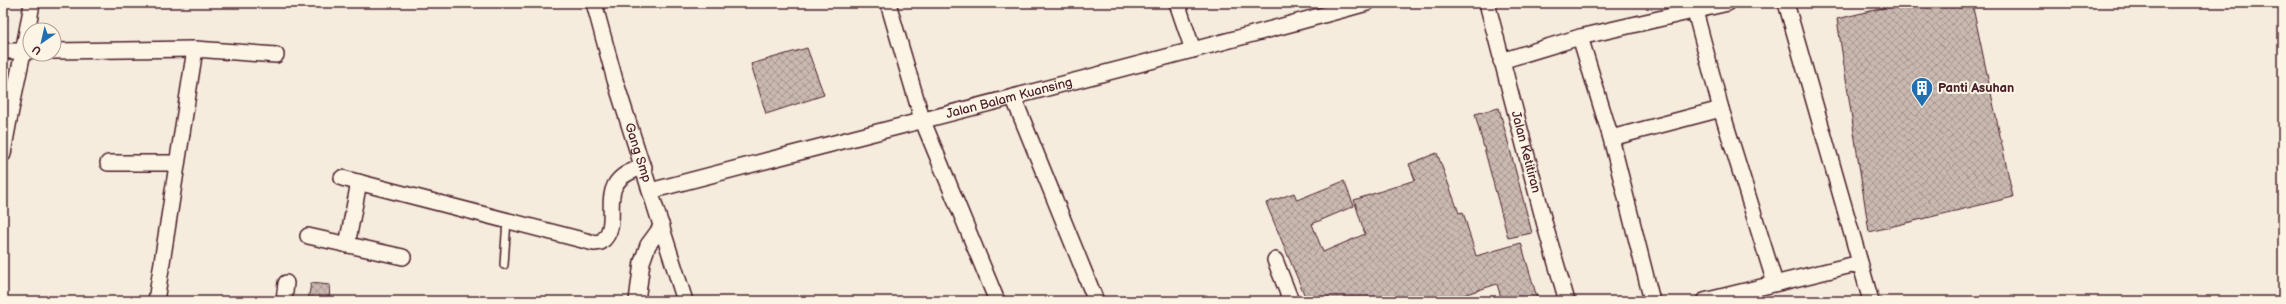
<svg xmlns="http://www.w3.org/2000/svg" width="2286" height="304" viewBox="0 0 2286 304" font-family="'Balsamiq Sans',sans-serif">
	<style>
		.building { fill: url(#building-cross-hatch); stroke: #4a1f2b }
		.lines { fill: none; stroke-linecap: round; stroke-linejoin: round }
		.lane-casing { stroke: #4a1f2b; stroke-width: 10 }
		.street-casing { stroke: #4a1f2b; stroke-width: 18 }
		.lane { stroke: #fcf5e5; stroke-width: 7 }
		.street { stroke: #fcf5e5; stroke-width: 15 }
		.labels { text-anchor: middle; dominant-baseline: central; stroke-width: 4; stroke-linejoin: round; paint-order: stroke }
		.poi-label { font-size: 13px; font-weight: bold; fill: #4a1f2b; stroke: #fcf5e5; text-anchor: start }
		.street-label { font-size: 13px; fill: #4a1f2b; stroke: #fcf5e5 }
	</style>
	<defs>
		<pattern id="building-cross-hatch" width="8" height="8" patternUnits="userSpaceOnUse"><rect width="8" height="8" fill="#cab9b1"/><path d="M0 0l8 8M0 8l8-8" fill="none" stroke="#a69690"/></pattern>
	</defs>
	<rect width="100%" height="100%" fill="#f5ecde"/>
	<filter id="ink" filterUnits="userSpaceOnUse"><feTurbulence type="fractalNoise" baseFrequency=".025" numOctaves="2"/><feDisplacementMap in="SourceGraphic" scale="8" xChannelSelector="R" yChannelSelector="G"/><feConvolveMatrix kernelMatrix="1 2 1 2 8 2 1 2 1" color-interpolation-filters="sRGB"/></filter>
	<g filter="url(#ink)">
		<g class="building">
			<path d="M1904,3H1972L2013,197L1869,232L1837,19Z"/>
			<path d="M807,48L824,95L766,114L751,64Z"/>
			<path d="M1499,108L1532,233L1508,238L1475,114Z"/>
			<path d="M1437,153L1459,213L1463,212L1476,256L1521,243L1538,301H1502L1497,284L1445,301H1307L1266,203L1294,193L1297,200L1344,181L1354,206L1312,224L1323,252L1365,234L1354,200L1415,180L1409,164Z"/>
			<path d="M311,283L330,285L329,301H308Z"/>
		</g>
		<g class="lines">
			<g class="lane-casing">
				<path id="lane" d="M504,265L507,219"/>
			</g>
			<g class="street-casing">
				<g id="street">
					<path id="s1" d="M594,3L615,80L685,301"/>
					<path d="M888,3L922,119L997,301"/>
					<path d="M1177,3L1193,50"/>
					<path id="s2" d="M1487,3L1546,229L1567,301"/>
					<path d="M1786,3L1871,301"/>
					<path d="M1695,11L1721,109L1775,283"/>
					<path d="M1580,37L1611,138L1652,301"/>
					<path d="M3,51H30"/>
					<path d="M54,51L195,49"/>
					<path d="M1501,61L1580,37L1728,3"/>
					<path d="M1014,99L1096,301"/>
					<path d="M1611,138L1721,109"/>
					<path d="M3,154C11,103 24,54 32,3"/>
					<path d="M108,163H177"/>
					<path d="M342,178L594,243L601,242C627,221 588,181 644,167"/>
					<path id="s3" d="M650,191C889,128 1129,69 1367,3"/>
					<path d="M308,236L403,257"/>
					<path d="M347,245L359,182"/>
					<path d="M1275,260L1291,301"/>
					<path d="M156,301L195,49L276,55"/>
					<path d="M284,301L286,283"/>
					<path d="M637,301L642,262L648,245L662,226"/>
					<path d="M1704,301L1860,263"/>
				</g>
			</g>
			<use href="#lane" class="lane"/>
			<use href="#street" class="street"/>
		</g>
	</g>
	<defs>
		<g id="building-pin" transform="scale(1.15)"><path d="M0 17L-7.5 6A9.5 9.5 0 1 1 7.5 6Z" fill="#1f6fb2" stroke="#fcf5e5"/><path d="M-4-6H4V6H1V3H-1V6H-4ZM-2.5-4.3h1.7v1.8h-1.7ZM.8-4.3h1.7v1.8H.8ZM-2.5-1h1.7V.8h-1.7ZM.8-1h1.7V.8H.8Z" fill="#fff"/></g>
	</defs>
	<g fill-rule="evenodd">
		<use href="#building-pin" x="1922" y="88"/>
	</g>
	<g class="labels">
		<g class="poi-label">
			<text x="1938" y="88">Panti Asuhan</text>
		</g>
		<g class="street-label">
			<text stroke="none"><textPath href="#s3" startOffset="371">Jalan Balam Kuansing</textPath></text>
			<text stroke="none"><textPath href="#s1" startOffset="156">Gang Smp</textPath></text>
			<text stroke="none"><textPath href="#s2" startOffset="154">Jalan Ketitiran</textPath></text>
		</g>
	</g>
	<rect width="2286" height="304" fill="none" stroke="#fcf5e5" stroke-width="16"/>
	<rect x="8" y="8" width="2270" height="288" fill="none" stroke="#4a1f2b" stroke-width="1.5" filter="url(#ink)"/>
	<g transform="translate(42 42) rotate(214)"><circle r="19" fill="#fcf5e5" stroke="#b59f9b"/>
	<path d="M0-3L7 15L0 10L-7 15Z" fill="#1f6fb2"/>
	<text y="-6" font-size="11" font-weight="bold" text-anchor="middle" fill="#4a1f2b">U</text>
	</g>
</svg>
